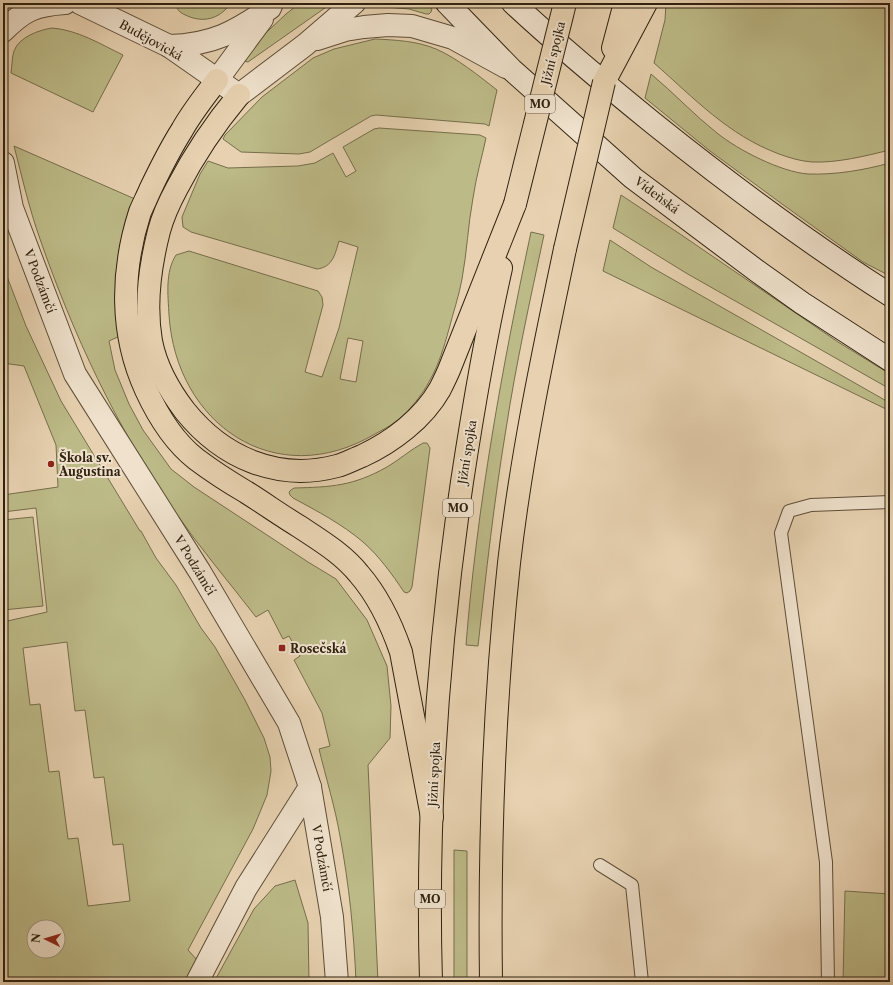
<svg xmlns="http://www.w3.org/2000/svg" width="893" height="985" viewBox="0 0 893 985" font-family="'Libre Caslon Text',serif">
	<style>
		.green { fill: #bcba87; stroke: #766e4c; fill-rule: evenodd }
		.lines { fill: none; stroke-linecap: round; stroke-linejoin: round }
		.service-casing { stroke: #5d4e38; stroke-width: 14 }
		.minor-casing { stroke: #5d4e38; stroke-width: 24 }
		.tertiary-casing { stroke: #5d4e38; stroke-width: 24 }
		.secondary-casing { stroke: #2f2210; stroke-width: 24 }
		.trunk-casing { stroke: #2f2210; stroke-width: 24 }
		.service { stroke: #efe1cc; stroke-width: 12 }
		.minor { stroke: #efe1cc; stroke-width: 22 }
		.tertiary { stroke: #efe1cc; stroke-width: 22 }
		.secondary { stroke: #efe1cc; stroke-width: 22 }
		.trunk { stroke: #e7d1b0; stroke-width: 22 }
		.trunk-bridge-casing { stroke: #2f2210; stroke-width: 24; stroke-linecap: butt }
		.trunk-bridge { stroke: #e7d1b0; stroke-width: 22 }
		.poi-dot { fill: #8f2418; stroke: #efe1cc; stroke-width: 1.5 }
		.labels { text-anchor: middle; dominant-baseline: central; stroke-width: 4; stroke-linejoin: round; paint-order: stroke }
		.shield { fill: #efe1cc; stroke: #695b48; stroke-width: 1 }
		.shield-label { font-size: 11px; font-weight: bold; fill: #2f2210 }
		.street-label { font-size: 12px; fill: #2f2210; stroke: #efe1cc }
		.poi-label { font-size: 12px; font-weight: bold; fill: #2f2210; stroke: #efe1cc; text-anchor: start }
	</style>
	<rect width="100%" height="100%" fill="#e7d1b0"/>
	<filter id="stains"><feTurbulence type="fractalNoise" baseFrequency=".005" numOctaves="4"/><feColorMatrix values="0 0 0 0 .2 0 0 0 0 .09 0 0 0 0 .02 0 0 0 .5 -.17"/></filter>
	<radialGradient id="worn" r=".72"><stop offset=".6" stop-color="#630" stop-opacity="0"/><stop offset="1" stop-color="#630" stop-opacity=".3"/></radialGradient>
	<g class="green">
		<path d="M177,3H231C221,17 207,23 190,17C183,14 179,13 176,6Z"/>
		<path d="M300,3H332L248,62L244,61L254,44L286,14Z"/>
		<path d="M379,3H426L432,9L431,12L429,14H426L409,9L385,7L382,6Z"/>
		<path d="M666,3H890V150C865,156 838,163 812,162C800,161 790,158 779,154C728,135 694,98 654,63L665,20Z"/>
		<path d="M52,28C78,30 100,44 123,55L93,112L11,73C12,66 12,57 14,51C19,37 39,30 52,28Z"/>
		<path d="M375,39C396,40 417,41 436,49C457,58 479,76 497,90L489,126L485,124L376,115L371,116L310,152L299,154L241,152L223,139L225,135L262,97L313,58L334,49Z"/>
		<path d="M651,74C674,93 694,115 717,133C738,150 781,172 808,174C836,175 864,170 890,163V276L863,262L782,204L710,151L645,98Z"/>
		<path d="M379,128L480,135L486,138C482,157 476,177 473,198C468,225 467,252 462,279C459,296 453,313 449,329C444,347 439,364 430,380C423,394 408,413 395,422C389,427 382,430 375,434C275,493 176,424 169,315C168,295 165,272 176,255L189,251L318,291L322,297L323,305L305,372L322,377L339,328L358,247L339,241C335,254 333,267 317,269L191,232L183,227L182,217L200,174L208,161L228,168L298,166L315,163L333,153L346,177L356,171L343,147L374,129ZM348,338L363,341L356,382L340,379Z"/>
		<path d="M14,146L135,199L122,335L109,341L115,370L129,404L143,430L171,469L194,487L308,562L336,579L367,620L387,666L391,706L390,738L368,765L378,982H356C354,933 349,884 340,836C335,807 326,778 319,749L330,746L322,713L294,660L300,656L289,636L283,639L268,610L256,617C229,582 199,547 173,509C116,426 73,334 40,239C29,208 22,177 14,146Z"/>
		<path d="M621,195L680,234L838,342L890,374V389L686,273L613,228Z"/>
		<path d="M531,232L544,235C530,300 516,364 506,429C494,501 486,574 478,646L466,645C477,506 502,368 531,232Z"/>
		<path d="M610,240L651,267L890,403V411L603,271Z"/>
		<path d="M3,266L26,326L61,401L140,531H141L156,558L176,585L201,628L215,647L245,700L264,738L270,757L271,771L267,795L253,829L188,950L197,960L185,982H3V913L6,905L3,904V622L47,612L36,508L3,512V495L58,487L56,445L24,366L3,363ZM67,642L75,711L85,710L94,778L104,777L113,845L123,844L130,901L88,906L78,838L68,839L59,771L49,772L40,704L30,705L23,648ZM34,927H58V951H34Z"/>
		<path d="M423,443H427L430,448L412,587L410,591L407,593L404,592C392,574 379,556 363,542C342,524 317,511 293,498L290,495L289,492L291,490L294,488C332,487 353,486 387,467C399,460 410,450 423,443Z"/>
		<path d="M33,517L43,606L3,610V520Z"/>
		<path d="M454,850L467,851V982H454Z"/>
		<path d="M295,880L308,923L309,982H214L254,909L275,886Z"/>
		<path d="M845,891L890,894V982H843Z"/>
	</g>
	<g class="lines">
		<g class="service-casing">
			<g id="service">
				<path d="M600,865L632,885L642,982"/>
				<path d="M828,982L826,862L781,533L789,511L811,505L890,502"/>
			</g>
		</g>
		<g class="minor-casing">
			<path id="minor" d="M197,982L246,888L310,787"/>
		</g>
		<g class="tertiary-casing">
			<g id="tertiary">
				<path d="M80,3L169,46L239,95L305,45L354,3"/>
				<path d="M3,31C24,10 35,5 65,3"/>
				<path d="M317,39L345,30L364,27L388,25L412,26L453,38L506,67"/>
				<path d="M169,46C213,45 235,32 270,8L272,3"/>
				<path d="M217,80L262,19"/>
				<path d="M3,163L12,208L75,374L200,572L289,723L310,787L332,917L337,982"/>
			</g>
		</g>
		<g class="secondary-casing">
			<g id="secondary">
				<path d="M447,3L512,70L633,178L757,271L802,303L890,360"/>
				<path d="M513,3C558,45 605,84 653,123C729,184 807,242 890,295"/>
			</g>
		</g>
		<g class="trunk-casing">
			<g id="trunk">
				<path d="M613,48L625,3"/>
				<path d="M217,80C205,96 192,112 182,130C170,149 160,169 150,190C147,197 143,205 140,212C121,271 120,334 146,390C158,416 173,441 196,459C212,471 229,482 246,492C265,504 282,516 300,527C321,541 343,554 359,574C379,597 391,623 401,652L432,817"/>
				<path d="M604,82L646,3"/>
				<path d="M239,95C214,125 195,153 177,188C170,201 163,216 159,231C150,266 145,306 151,341C156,367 169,390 185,411C222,457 277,482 337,466C345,464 354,459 362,456C392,442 423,419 440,389C443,383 446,377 449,370L515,204"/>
				<path d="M431,982C426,815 438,647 462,482C473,410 485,339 501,268"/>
				<path d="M491,982C489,842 494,703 509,563C521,458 543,353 565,249"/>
			</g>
		</g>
		<use href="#service" class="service"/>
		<use href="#minor" class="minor"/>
		<use href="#tertiary" class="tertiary"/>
		<use href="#secondary" class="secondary"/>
		<use href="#trunk" class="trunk"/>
		<g class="trunk-bridge-casing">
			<g id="trunk-bridge">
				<path d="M515,204L565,3"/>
				<path d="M565,249L604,82"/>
			</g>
		</g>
		<use href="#trunk-bridge" class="trunk-bridge"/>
	</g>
	<g class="poi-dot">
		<circle cx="51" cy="464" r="4"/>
		<rect x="278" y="644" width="8" height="8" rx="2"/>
	</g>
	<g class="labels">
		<g class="shield">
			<rect x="525" y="95" width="30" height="18" rx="3"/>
			<rect x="443" y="499" width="30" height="18" rx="3"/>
			<rect x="415" y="890" width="30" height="18" rx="3"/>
		</g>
		<g class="shield-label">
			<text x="540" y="104">MO</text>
			<text x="458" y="508">MO</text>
			<text x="430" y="899">MO</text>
		</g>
		<g class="street-label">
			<text transform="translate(151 40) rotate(29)">Budějovická</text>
			<text transform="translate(553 53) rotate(-76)">Jižní spojka</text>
			<text transform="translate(657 195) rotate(37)">Vídeňská</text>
			<text transform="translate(40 281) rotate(69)">V Podzámčí</text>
			<text transform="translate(467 452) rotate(-81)">Jižní spojka</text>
			<text transform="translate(195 565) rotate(59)">V Podzámčí</text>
			<text transform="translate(434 774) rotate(-87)">Jižní spojka</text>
			<text transform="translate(322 858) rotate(80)">V Podzámčí</text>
		</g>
		<g class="poi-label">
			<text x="59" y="457">Škola sv.<tspan x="59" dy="14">Augustina</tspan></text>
			<text x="290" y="648">Rosečská</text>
		</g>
	</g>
	<rect width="893" height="985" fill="none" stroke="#e7d1b0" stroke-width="16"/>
	<rect x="4" y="4" width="885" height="977" fill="none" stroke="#2f2210" stroke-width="2"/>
	<rect x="8" y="8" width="877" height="969" fill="none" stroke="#2f2210"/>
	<g transform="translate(46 939) rotate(275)"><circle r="19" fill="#efe1cc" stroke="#a29581"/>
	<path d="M0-3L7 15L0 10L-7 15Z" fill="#8f2418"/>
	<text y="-6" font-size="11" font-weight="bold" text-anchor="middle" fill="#2f2210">N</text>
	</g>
	<rect width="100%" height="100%" filter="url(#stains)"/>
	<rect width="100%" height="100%" fill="url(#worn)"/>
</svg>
